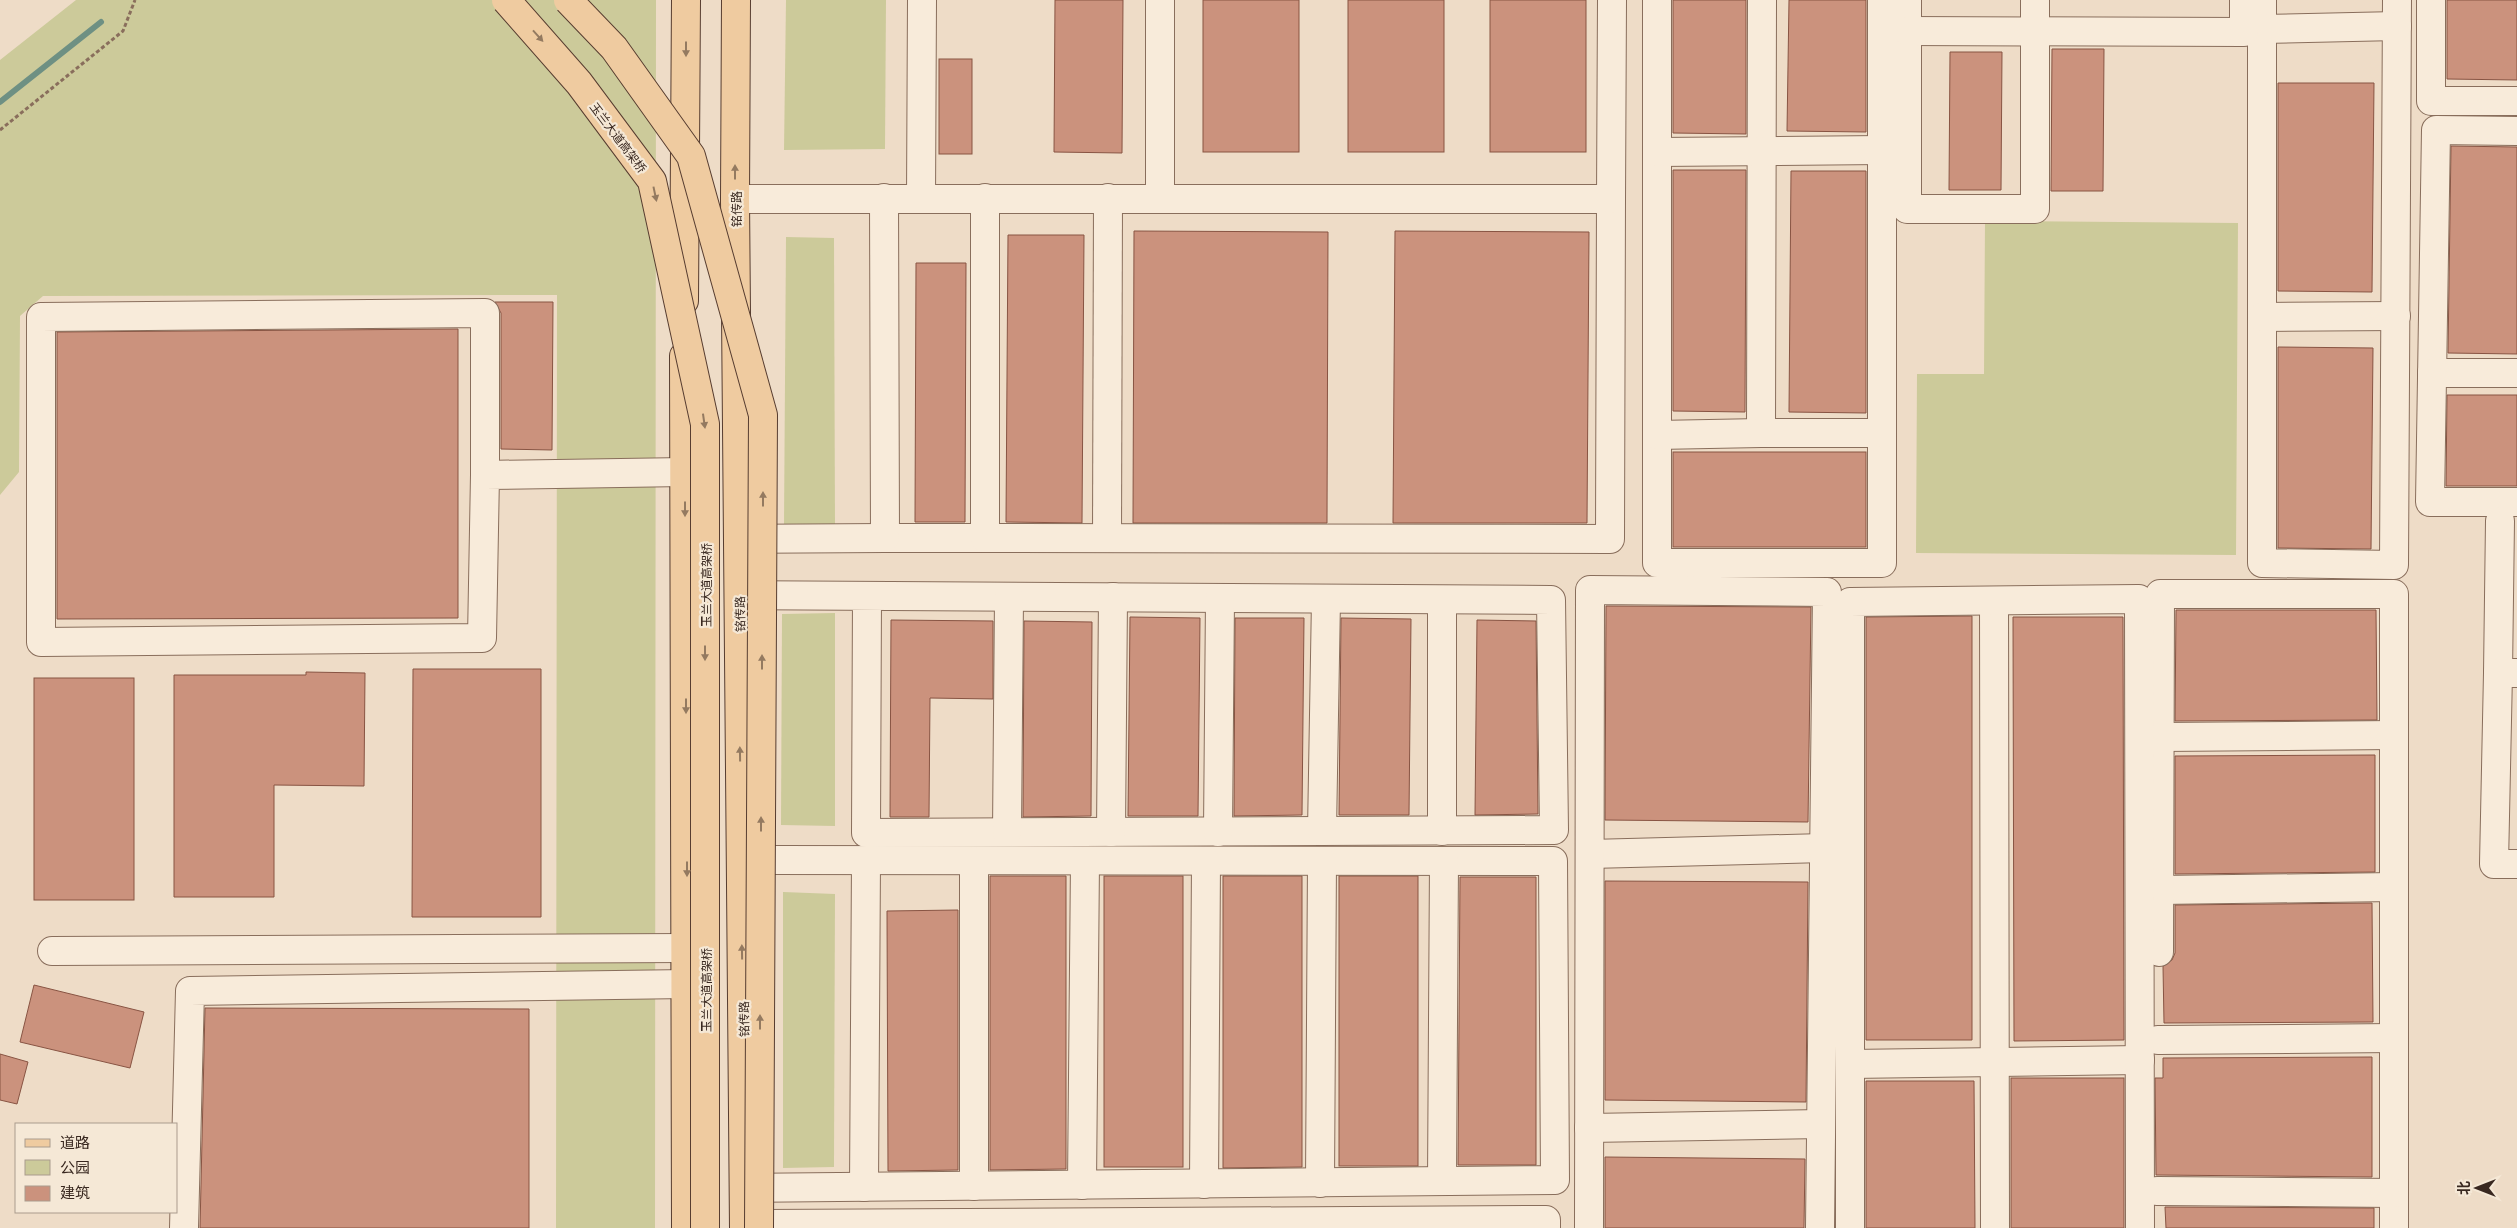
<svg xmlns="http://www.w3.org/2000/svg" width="2517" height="1228" viewBox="0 0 2517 1228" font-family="Georgia,'Noto Sans SC',serif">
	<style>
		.green { fill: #ccca9a }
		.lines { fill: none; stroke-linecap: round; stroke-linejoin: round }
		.stream { stroke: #6e9083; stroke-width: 6 }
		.building { fill: #cb927d; stroke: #885443 }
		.minor-casing { stroke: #896e5c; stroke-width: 30 }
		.major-casing { stroke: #573d30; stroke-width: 30 }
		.path { stroke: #896e5c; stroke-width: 3; stroke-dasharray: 4 2.5; stroke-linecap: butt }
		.minor { stroke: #f8ebda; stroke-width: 28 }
		.major { stroke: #efcba0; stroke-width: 28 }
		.major-bridge-casing { stroke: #573d30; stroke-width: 30; stroke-linecap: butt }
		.major-bridge { stroke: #efcba0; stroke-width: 28 }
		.oneway { fill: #947a60 }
		.labels { text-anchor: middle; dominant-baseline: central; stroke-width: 4.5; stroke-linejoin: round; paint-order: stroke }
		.street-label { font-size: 12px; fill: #392820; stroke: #f5e8d6 }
	</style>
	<rect width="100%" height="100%" fill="#eedcc7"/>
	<g class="green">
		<path d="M76,0H656L655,1228H556L557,295L43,296L20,316L19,472L0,495V60Z"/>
		<path d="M786,0H886L885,149L784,150Z"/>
		<path d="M1985,221L2238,223L2236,555L1916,553L1917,374H1984Z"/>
		<path d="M786,237L834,238L835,526H784Z"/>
		<path d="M835,613V826L781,825L782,614Z"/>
		<path d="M783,892L835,894L834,1167L783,1168Z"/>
	</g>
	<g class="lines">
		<path class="stream" d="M0,102L101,22"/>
	</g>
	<g class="building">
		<path d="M1055,0H1123L1122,153L1054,152Z"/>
		<rect x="1203" y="0" width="96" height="152"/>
		<rect x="1348" y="0" width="96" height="152"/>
		<rect x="1490" y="0" width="96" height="152"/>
		<path d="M1673,0H1746V134L1673,133Z"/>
		<path d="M1789,0H1866V132L1787,131Z"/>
		<path d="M2447,0H2517V80L2447,79Z"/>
		<path d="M2052,49H2104L2103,191H2051Z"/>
		<path d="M1950,52H2002L2001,190H1949Z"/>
		<rect x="939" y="59" width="33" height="95"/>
		<path d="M2278,83H2374L2372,292L2278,291Z"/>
		<path d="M2451,146L2517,147V354L2448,353Z"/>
		<path d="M1673,170H1746L1745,412L1673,411Z"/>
		<path d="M1791,171H1866V413L1789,412Z"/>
		<path d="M1134,231L1328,232L1327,523H1133Z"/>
		<path d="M1395,231L1589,232L1587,523H1393Z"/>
		<path d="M1008,235H1084L1082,523L1006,522Z"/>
		<path d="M916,263H966L965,522H915Z"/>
		<path d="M495,302H553L552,450L501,449V313Z"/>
		<path d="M458,329V618L57,619V332Z"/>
		<path d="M2278,347L2373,348L2371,549L2278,548Z"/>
		<path d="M2447,395H2517V486H2446Z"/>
		<rect x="1673" y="452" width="193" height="95"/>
		<path d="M1606,606L1811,607L1808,822L1605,820Z"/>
		<path d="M2176,610H2376L2377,720L2175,721Z"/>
		<path d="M1972,616V1040H1866V617Z"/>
		<path d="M1130,617L1200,618L1198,816H1128Z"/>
		<path d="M2013,617H2123L2124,1040L2014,1041Z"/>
		<path d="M1235,618H1304L1302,815L1234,816Z"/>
		<path d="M1341,618L1411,619L1409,815H1339Z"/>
		<path d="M891,620L993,621V699L930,698L929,817H890Z"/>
		<path d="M1477,620L1536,621L1538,814L1475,815Z"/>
		<path d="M1024,621L1092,622L1091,816L1023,817Z"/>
		<path d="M413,669H541V917H412Z"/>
		<path d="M306,672L365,673L364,786L274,785V897H174V675H306Z"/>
		<rect x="34" y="678" width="100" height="222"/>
		<path d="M2375,755V872L2175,874V756Z"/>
		<path d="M990,876H1066V1169L990,1170Z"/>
		<rect x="1104" y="876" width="79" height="291"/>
		<path d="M1223,876H1302V1167L1223,1168Z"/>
		<rect x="1339" y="876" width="79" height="290"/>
		<path d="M1460,877H1536V1165H1458Z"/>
		<path d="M1605,881L1808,882L1806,1102L1605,1100Z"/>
		<path d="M2372,903L2373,1022L2164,1023L2163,966L2172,960L2175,953V905Z"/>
		<path d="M958,910V1170L888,1171L887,911Z"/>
		<path d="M34,985L144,1012L130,1068L20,1042Z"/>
		<path d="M205,1008L529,1009V1228H200Z"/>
		<path d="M0,1054L28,1062L17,1104L0,1100Z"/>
		<path d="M2372,1057V1177L2156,1175L2155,1078H2163V1058Z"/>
		<rect x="2011" y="1078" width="113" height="150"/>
		<path d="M1866,1081H1974L1975,1228H1866Z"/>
		<path d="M1605,1157L1805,1159L1804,1228H1605Z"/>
		<path d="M2165,1207L2374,1208V1228H2166Z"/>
	</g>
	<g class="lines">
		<g class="minor-casing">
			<g id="minor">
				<path d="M1160,0V198"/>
				<path d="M1657,0V563H1882V433H1761L1762,0"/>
				<path d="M1907,0V209H2035V0"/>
				<path d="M2262,0V563L2394,565L2397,0"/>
				<path d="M2431,0V101H2517"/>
				<path d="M2262,29L2397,26"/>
				<path d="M1907,31L2244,32V0"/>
				<path d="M2517,131L2436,130L2430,502H2517"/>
				<path d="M1657,152L1882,150"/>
				<path d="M884,198L885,538H985"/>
				<path d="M921,198L922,0"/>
				<path d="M735,199H1611L1610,539L985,538V198"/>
				<path d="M1611,199L1612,0"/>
				<path d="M2262,317L2396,316"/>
				<path d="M2432,373H2517"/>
				<path d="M1882,433V0"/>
				<path d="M1657,435L1761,433"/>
				<path d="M485,475L482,638L41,642V317L485,313V475L685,472"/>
				<path d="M1107,538L1108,198"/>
				<path d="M739,539L885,538"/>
				<path d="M739,595L1551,600L1554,830L866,833L867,596"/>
				<path d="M1442,600V831"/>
				<path d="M1994,601L1995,1228"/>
				<path d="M2498,673L2500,521"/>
				<path d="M2517,673H2498L2494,864H2517"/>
				<path d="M2160,737L2394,735"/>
				<path d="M1322,831L1326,599"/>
				<path d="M1007,832L1009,597"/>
				<path d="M1111,832L1113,597"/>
				<path d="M1218,832L1220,598"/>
				<path d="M1590,854L1824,848"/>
				<path d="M741,860L1553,861L1555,1180L744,1188"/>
				<path d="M974,861V1186"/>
				<path d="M2159,890L2394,887"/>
				<path d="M52,951L687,948"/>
				<path d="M2159,952L2160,594H2394V1228"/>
				<path d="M2158,1040L2394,1038"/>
				<path d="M1850,1064L2140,1060"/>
				<path d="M1589,1128L1821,1124"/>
				<path d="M1442,1181L1444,861"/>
				<path d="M1320,1183L1322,861"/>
				<path d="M1204,1184L1206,861"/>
				<path d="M1082,1185L1085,861"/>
				<path d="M864,1187L866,861"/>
				<path d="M2157,1191L2394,1193"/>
				<path d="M744,1224L1546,1220V1228"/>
				<path d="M184,1228L190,991L687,984"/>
				<path d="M1589,1228L1590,590L1827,592L1820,1228"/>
				<path d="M1850,1228V602L2139,599L2140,1228"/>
			</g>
		</g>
		<g class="major-casing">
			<g id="major">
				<path d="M736,0L735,199L744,1228"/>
				<path d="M684,301L686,0"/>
				<path d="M684,356L686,1228"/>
			</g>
		</g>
		<path class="path" d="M0,130L123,31L135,0"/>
		<use href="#minor" class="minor"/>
		<use href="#major" class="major"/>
		<g class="major-bridge-casing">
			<g id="major-bridge">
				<path d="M506,0L579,83L652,181L705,424V1228"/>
				<path d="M568,0L614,48L691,156L763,415L759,1228"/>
			</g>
		</g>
		<use href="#major-bridge" class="major-bridge"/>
	</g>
	<defs><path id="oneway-solid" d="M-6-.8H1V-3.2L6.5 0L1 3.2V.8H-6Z" transform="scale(1.25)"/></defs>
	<g class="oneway">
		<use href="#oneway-solid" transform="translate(538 36) rotate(48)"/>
		<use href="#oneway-solid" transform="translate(686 49) rotate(90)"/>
		<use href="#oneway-solid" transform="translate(735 172) rotate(-90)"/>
		<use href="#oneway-solid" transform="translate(655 194) rotate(78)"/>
		<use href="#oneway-solid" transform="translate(704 421) rotate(82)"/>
		<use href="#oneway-solid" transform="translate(763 499) rotate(-90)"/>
		<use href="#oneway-solid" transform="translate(685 509) rotate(90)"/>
		<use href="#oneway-solid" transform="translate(705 653) rotate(90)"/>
		<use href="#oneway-solid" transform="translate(762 662) rotate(-90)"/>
		<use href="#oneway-solid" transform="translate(686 706) rotate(90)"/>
		<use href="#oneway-solid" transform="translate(740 754) rotate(-91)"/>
		<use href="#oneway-solid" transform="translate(761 824) rotate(-90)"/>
		<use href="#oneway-solid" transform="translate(687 869) rotate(90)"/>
		<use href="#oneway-solid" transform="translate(742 952) rotate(-91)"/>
		<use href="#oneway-solid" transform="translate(760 1022) rotate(-90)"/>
	</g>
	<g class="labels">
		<g class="street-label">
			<text transform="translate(619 137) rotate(53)">玉兰大道高架桥</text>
			<text transform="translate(735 209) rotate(-90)">铭传路</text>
			<text transform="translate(705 585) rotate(-90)">玉兰大道高架桥</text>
			<text transform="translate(739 614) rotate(-91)">铭传路</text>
			<text transform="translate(705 990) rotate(-90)">玉兰大道高架桥</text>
			<text transform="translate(743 1019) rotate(-91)">铭传路</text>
		</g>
	</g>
	<rect x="15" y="1123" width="162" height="90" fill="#f5e8d6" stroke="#aa9b8d"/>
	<rect x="25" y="1139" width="25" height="8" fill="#efcba0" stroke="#aa9b8d"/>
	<text x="60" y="1148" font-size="15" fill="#392820">道路</text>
	<rect x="25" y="1160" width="25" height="15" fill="#ccca9a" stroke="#aa9b8d"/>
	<text x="60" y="1173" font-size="15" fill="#392820">公园</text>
	<rect x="25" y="1186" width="25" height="15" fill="#cb927d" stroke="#aa9b8d"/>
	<text x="60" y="1198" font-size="15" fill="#392820">建筑</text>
	<g transform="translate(2477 1188) rotate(270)" stroke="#f5e8d6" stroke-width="4" paint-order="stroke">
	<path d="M0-4L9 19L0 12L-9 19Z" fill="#392820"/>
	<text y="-8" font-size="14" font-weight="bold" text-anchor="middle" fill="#392820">北</text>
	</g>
</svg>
